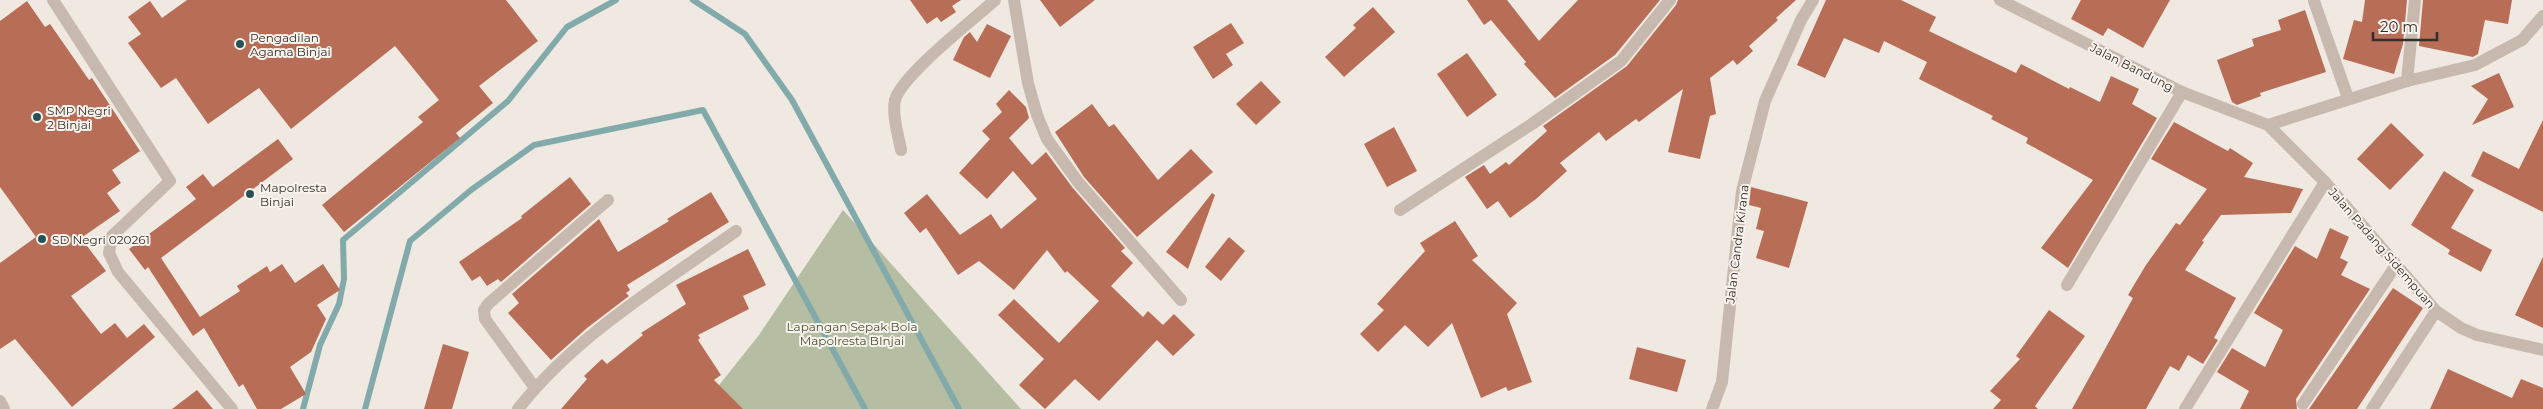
<svg xmlns="http://www.w3.org/2000/svg" width="2543" height="409" viewBox="0 0 2543 409" font-family="Montserrat,sans-serif">
	<style>
		.green { fill: #b5bea2 }
		.lines { fill: none; stroke-linecap: round; stroke-linejoin: round }
		.stream { stroke: #83aaaa; stroke-width: 6 }
		.building { fill: #b86d57 }
		.minor { stroke: #c7b9ae; stroke-width: 12 }
		.poi-dot { fill: #255254; stroke: #f8f3ed; stroke-width: 2 }
		.labels { text-anchor: middle; dominant-baseline: central; stroke-width: 4; stroke-linejoin: round; paint-order: stroke }
		.poi-label { font-size: 12px; fill: #372f2b; stroke: #f8f3ed; text-anchor: start }
		.street-label { font-size: 12px; fill: #372f2b; stroke: #f8f3ed }
		.park-label { font-size: 12px; fill: #475232; stroke: #f8f3ed }
	</style>
	<rect width="100%" height="100%" fill="#f0e9e1"/>
	<path class="green" d="M843,210L1021,409H700L759,335Z"/>
	<g class="lines">
		<g class="stream">
			<path d="M693,0L745,34L792,100L959,409"/>
			<path d="M303,409L320,345L339,304L344,279L343,240L508,101L567,27L616,0"/>
			<path d="M365,409L410,241L471,190L534,145L703,110L865,409"/>
		</g>
	</g>
	<g class="building">
		<path d="M187,0H506L538,41L479,86L493,103L456,133L460,138L344,232L322,205L423,122L418,117L439,100L395,46L291,129L259,88L208,124L176,78L161,88L128,43L141,34L128,17L150,1L162,18Z"/>
		<path d="M910,0H961L952,6L956,12L941,22L937,17L927,24Z"/>
		<path d="M1040,0H1095L1060,27Z"/>
		<path d="M1467,0H1507L1539,41L1578,0H1660L1615,55L1555,98L1524,64L1526,62L1491,20L1484,25Z"/>
		<path d="M1678,0H1796L1776,18L1778,20L1749,46L1753,51L1737,65L1733,60L1710,78L1716,114L1710,116L1700,159L1668,152L1683,89L1639,122L1636,119L1606,141L1599,132L1560,163L1567,171L1536,199L1510,218L1498,201L1487,209L1465,177L1484,165L1490,174L1506,162L1509,165L1547,131L1543,126L1627,66L1676,5Z"/>
		<path d="M1826,0H1901L1936,17L1929,31L2016,73L2021,64L2069,89L2070,87L2100,102L2111,76L2139,89L2132,104L2157,118L2068,268L2041,248L2093,180L2026,143L2028,138L1991,119L1993,116L1919,79L1927,62L1884,41L1879,53L1844,38L1825,78L1797,65Z"/>
		<path d="M2081,0H2170L2143,48L2108,28L2103,36L2071,19Z"/>
		<path d="M2365,0H2407L2403,44L2394,74L2343,59L2354,20L2362,22Z"/>
		<path d="M2423,0H2512L2508,24L2485,20L2478,54L2473,57L2419,46Z"/>
		<path d="M27,1L45,27L50,24L89,80L92,78L140,151L112,170L121,183L107,193L120,211L81,238L106,271L71,296L101,334L115,323L127,338L144,324L155,337L72,407L15,339L0,349V263L36,237L0,187V21Z"/>
		<path d="M1373,7L1395,32L1344,77L1325,57L1356,28L1353,25Z"/>
		<path d="M2305,10L2326,72L2260,93L2261,96L2237,105L2232,102L2217,60L2254,46L2252,39L2281,30L2278,20Z"/>
		<path d="M1231,23L1244,43L1226,54L1233,65L1213,79L1193,47Z"/>
		<path d="M987,24L1011,36L990,78L953,60L964,37L970,32L977,42Z"/>
		<path d="M1467,53L1497,95L1467,117L1437,74Z"/>
		<path d="M2499,73L2514,107L2472,125L2488,99L2471,86Z"/>
		<path d="M1261,81L1281,102L1256,125L1236,104Z"/>
		<path d="M1009,90L1026,107L1029,118L1009,138L1032,165L1046,152L1072,187L1125,248L1121,251L1133,263L1111,286L1143,317L1148,311L1163,325L1174,314L1195,335L1173,356L1157,340L1099,401L1075,379L1045,409L1019,385L1044,359L998,315L1014,299L1059,343L1099,301L1067,271L1065,273L1047,250L1014,290L979,261L958,275L926,228L920,233L904,213L927,194L960,235L991,214L1001,229L1037,199L1013,171L987,199L959,173L990,139L982,131L1002,112L996,104Z"/>
		<path d="M1092,104L1109,127L1114,124L1158,180L1191,149L1213,172L1137,237L1084,177L1055,132Z"/>
		<path d="M2543,120V212L2471,176L2483,151L2519,169Z"/>
		<path d="M2174,122L2228,151L2230,148L2253,163L2244,177L2303,189L2291,213L2221,215L2202,241L2204,242L2185,270L2236,298L2214,338L2218,340L2203,364L2188,355L2179,371L2170,366L2146,409H2072L2133,298L2128,295L2146,265L2176,223L2180,225L2207,189L2151,159Z"/>
		<path d="M2391,123L2424,155L2390,190L2357,159Z"/>
		<path d="M1394,127L1417,171L1387,187L1364,144Z"/>
		<path d="M278,139L293,159L161,258L200,317L240,291L237,286L267,266L270,272L282,264L295,283L323,264L340,290L317,305L326,319L311,352L290,367L306,394L281,409H257L243,384L239,387L204,328L193,336L148,267L145,270L129,249L196,199L186,187L203,174L213,187Z"/>
		<path d="M2444,171L2474,190L2451,228L2492,250L2481,272L2448,254L2450,250L2411,225Z"/>
		<path d="M570,177L591,204L501,282L498,279L487,286L480,276L472,281L459,262L522,218L521,216Z"/>
		<path d="M1751,187L1808,202L1789,268L1756,258L1764,231L1756,229L1761,208L1749,205Z"/>
		<path d="M711,192L729,222L627,285L630,290L626,293L629,296L587,328L551,360L508,313L519,303L512,294L599,219L618,252L669,221L667,219Z"/>
		<path d="M1212,193L1215,195L1188,269L1166,252Z"/>
		<path d="M1455,221L1478,256L1472,260L1517,303L1507,314L1532,382L1508,391L1506,387L1481,398L1452,323L1428,347L1405,325L1378,352L1360,334L1384,310L1377,304L1425,251L1420,243Z"/>
		<path d="M2330,228L2349,237L2340,258L2348,262L2341,275L2370,289L2296,399L2297,409H2240L2249,391L2217,372L2232,348L2265,367L2283,330L2254,313L2295,246L2317,259Z"/>
		<path d="M1229,237L1245,251L1221,281L1205,267Z"/>
		<path d="M748,249L766,285L743,296L749,309L698,335L700,338L698,340L721,375L714,380L743,409H561L587,379L584,376L602,359L607,364L643,335L641,333L686,304L676,285Z"/>
		<path d="M2543,257V328L2515,315Z"/>
		<path d="M2393,288L2423,308L2357,409H2309Z"/>
		<path d="M2049,310L2085,336L2035,406L2038,409H1993L2001,400L1990,391L2020,359L2016,356Z"/>
		<path d="M443,344L469,352L452,409H424Z"/>
		<path d="M1637,347L1686,360L1677,392L1629,379Z"/>
		<path d="M2448,369L2512,398L2521,379L2543,388V409H2430Z"/>
		<path d="M197,390L213,409H172Z"/>
	</g>
	<g class="lines">
		<g class="minor">
			<path d="M53,0L170,181L112,236L109,253L118,272L232,409"/>
			<path d="M1014,0L1028,83L1037,115L1047,139L1078,182L1181,300"/>
			<path d="M2000,0L2182,92L2268,125L2325,182L2436,311L2461,328L2477,335L2543,350"/>
			<path d="M2314,1L2348,98"/>
			<path d="M2407,81L2415,0"/>
			<path d="M2268,125L2407,81L2475,65L2522,40L2543,16"/>
			<path d="M901,150C898,134 892,115 895,100C902,75 973,20 995,0"/>
			<path d="M1400,210L1532,124L1621,61L1670,0"/>
			<path d="M2067,285L2182,92"/>
			<path d="M535,388L485,319L484,310L488,304L608,200"/>
			<path d="M0,401L4,409"/>
			<path d="M2303,404L2396,265"/>
			<path d="M518,409C576,335 660,285 736,231"/>
			<path d="M1712,409L1722,382L1742,191L1765,101L1801,20L1813,0"/>
			<path d="M2185,409L2325,182"/>
			<path d="M2372,409L2436,311"/>
		</g>
	</g>
	<g class="poi-dot">
		<circle cx="240" cy="44" r="5"/>
		<circle cx="37" cy="117" r="5"/>
		<circle cx="250" cy="194" r="5"/>
		<circle cx="42" cy="239" r="5"/>
	</g>
	<g class="labels">
		<g class="poi-label">
			<text x="250" y="37">Pengadilan<tspan x="250" dy="14">Agama Binjai</tspan></text>
			<text x="47" y="110">SMP Negri<tspan x="47" dy="14">2 Binjai</tspan></text>
			<text x="260" y="187">Mapolresta<tspan x="260" dy="14">Binjai</tspan></text>
			<text x="52" y="239">SD Negri 020261</text>
		</g>
		<g class="street-label">
			<text transform="translate(2132 67) rotate(27)">Jalan Bandung</text>
			<text transform="translate(1737 244) rotate(-83)">Jalan Candra Kirana</text>
			<text transform="translate(2382 248) rotate(49)">Jalan Padang Sidempuan</text>
		</g>
		<g class="park-label">
			<text x="852" y="326">Lapangan Sepak Bola<tspan x="852" dy="14">Mapolresta BInjai</tspan></text>
		</g>
	</g>
	<path d="M2373 32v8h64v-8" fill="none" stroke="#372f2b" stroke-width="2.5"/>
	<text x="2380" y="32" font-size="15" fill="#372f2b" stroke="#f8f3ed" stroke-width="4" paint-order="stroke">20 m</text>
</svg>
